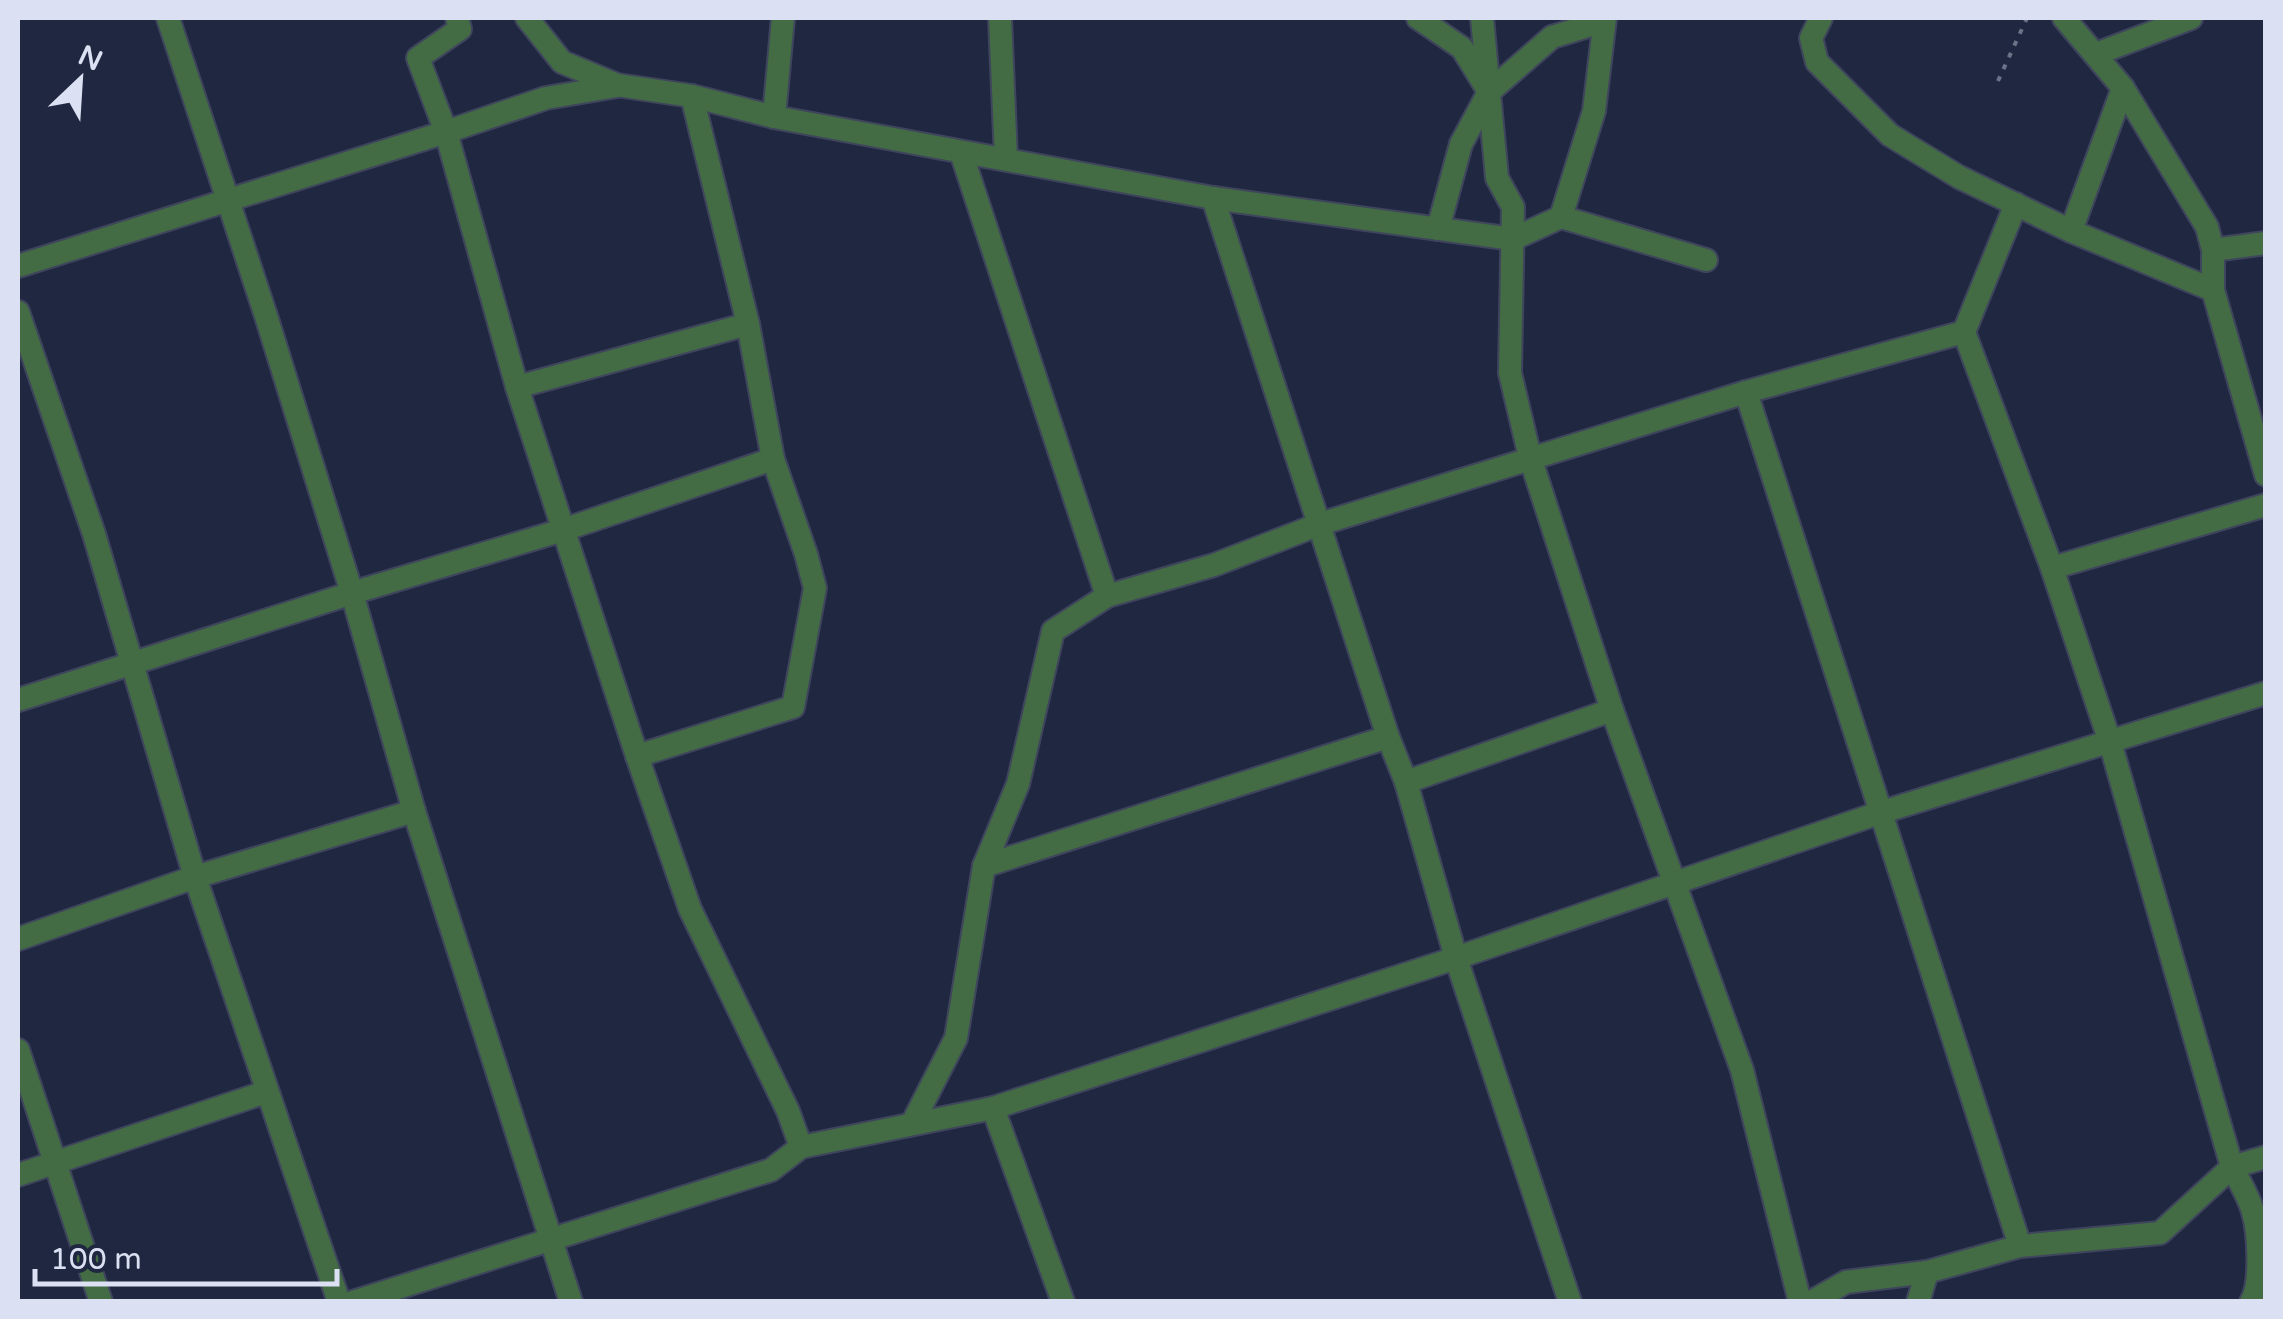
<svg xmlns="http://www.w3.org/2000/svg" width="2283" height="1319" viewBox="0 0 2283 1319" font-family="'Varela Round',sans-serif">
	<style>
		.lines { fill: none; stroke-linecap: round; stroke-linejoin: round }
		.minor-casing { stroke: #3e455c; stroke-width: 26 }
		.path { stroke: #6c7388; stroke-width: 4; stroke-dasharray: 5 8; stroke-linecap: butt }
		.minor { stroke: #436b44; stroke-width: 22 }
	</style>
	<rect width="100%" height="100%" fill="#202740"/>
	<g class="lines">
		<g class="minor-casing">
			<g id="minor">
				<path d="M168,18L267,319L352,593L414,811L571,1302"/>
				<path d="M457,18L460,29L418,58L446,132L517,387L637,756L690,909L788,1111L801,1147"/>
				<path d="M527,18L562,62L617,85L692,96L774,117L1213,198L1513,239L1561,217L1594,111L1605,18"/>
				<path d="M1000,18L1006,159"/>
				<path d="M1418,18L1462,48L1489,92L1461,144L1438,229"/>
				<path d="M1482,18L1497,178L1513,207L1510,373L1530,457L1612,710L1742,1070L1800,1302"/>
				<path d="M1821,18L1811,38L1817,62L1890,135L1959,177L2071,231L2213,290"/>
				<path d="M2064,18L2123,88L2207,227L2213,250V290L2266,475"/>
				<path d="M2096,54L2191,18"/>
				<path d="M1489,92L1552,37L1604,21"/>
				<path d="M774,117L783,18"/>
				<path d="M961,152L1107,596"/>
				<path d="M1213,198L1388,737L1406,782L1456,958L1570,1302"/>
				<path d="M2016,204L1964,332L2052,568L2110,742L2232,1167C2239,1181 2249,1197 2253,1212C2259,1232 2262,1285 2251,1302"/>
				<path d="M1561,217L1706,260"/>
				<path d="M2071,231L2123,88"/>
				<path d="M2213,250L2266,243"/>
				<path d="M18,266L446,132L546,98L617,86"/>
				<path d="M18,312L94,534L195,877L339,1302"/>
				<path d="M517,387L748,324"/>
				<path d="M1746,392L2020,1246"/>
				<path d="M2052,568L2266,505"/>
				<path d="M18,700L352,593L563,530L773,459"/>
				<path d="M637,756L793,707L815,588L806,554L773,459L748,324L692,96"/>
				<path d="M1406,782L1612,710"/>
				<path d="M984,866L1388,737"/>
				<path d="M18,939L195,877L414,811"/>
				<path d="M18,1050L101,1302"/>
				<path d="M993,1108L1063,1302"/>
				<path d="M912,1124L956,1038L984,866L1018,784L1053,631L1107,596L1214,565L1320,524L1746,392L1964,332"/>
				<path d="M18,1175L266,1092"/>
				<path d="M353,1302L771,1170L801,1147L993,1108L1456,958L1879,813L2266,693"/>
				<path d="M1811,1302L1846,1282L1927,1272L2020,1246L2160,1233L2232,1167L2266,1157"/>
				<path d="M1918,1302L1927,1272"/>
			</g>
		</g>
		<path class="path" d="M1998,81L2027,18"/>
		<use href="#minor" class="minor"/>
	</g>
	<rect width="2283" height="1319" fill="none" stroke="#dbe1f2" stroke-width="40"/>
	<g transform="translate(80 80) rotate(25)" stroke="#202740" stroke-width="8" paint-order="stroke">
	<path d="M0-8L18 38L0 25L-18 38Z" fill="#dbe1f2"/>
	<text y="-15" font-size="28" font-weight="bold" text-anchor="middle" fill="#dbe1f2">N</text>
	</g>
	<path d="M35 1269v15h302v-15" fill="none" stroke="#dbe1f2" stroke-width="5"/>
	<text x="50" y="1269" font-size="30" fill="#dbe1f2" stroke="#202740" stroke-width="8" paint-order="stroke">100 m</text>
</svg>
